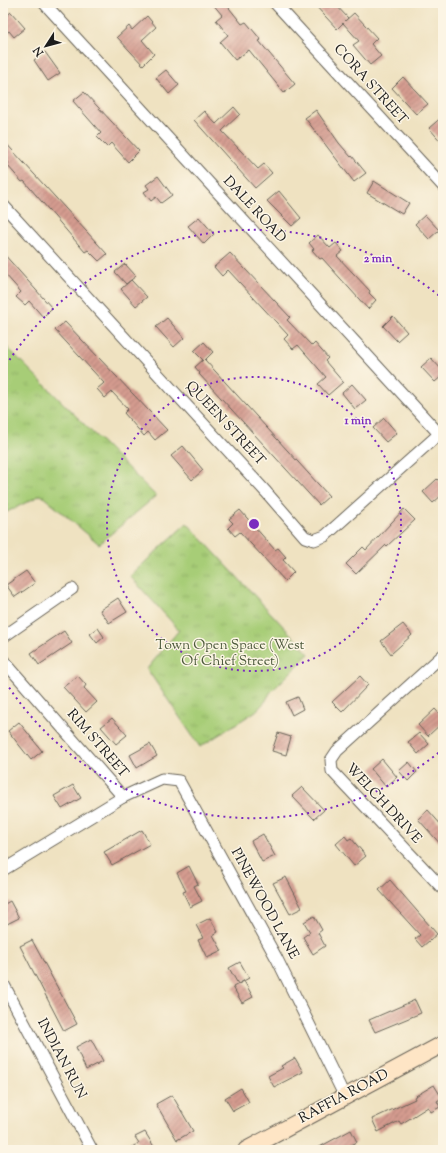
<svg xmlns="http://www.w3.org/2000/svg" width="446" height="1153" viewBox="0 0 446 1153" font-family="'Sorts Mill Goudy',serif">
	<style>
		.grass { fill: url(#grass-tufts); stroke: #62744a }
		.building { fill: url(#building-hatch) }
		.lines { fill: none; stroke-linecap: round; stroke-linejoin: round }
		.minor-casing { stroke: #666156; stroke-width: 13 }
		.secondary-casing { stroke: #666156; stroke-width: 18 }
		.minor { stroke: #fff; stroke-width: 11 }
		.secondary { stroke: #fee5c5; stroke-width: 16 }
		.ring { fill: none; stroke: #7b2cbf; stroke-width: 2; stroke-dasharray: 2 4 }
		.labels { text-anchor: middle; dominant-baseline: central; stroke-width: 3; stroke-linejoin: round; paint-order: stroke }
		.street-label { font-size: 14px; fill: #1c1c1c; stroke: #fcf5e5 }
		.park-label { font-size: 14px; fill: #4d5a3c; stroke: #fcf5e5 }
		.centre { fill: #7b2cbf; stroke: #fcf5e5; stroke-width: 2 }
		.ring-label { font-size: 12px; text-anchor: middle; font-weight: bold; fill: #7b2cbf; stroke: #fcf5e5; stroke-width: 3; stroke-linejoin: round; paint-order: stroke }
	</style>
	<defs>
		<pattern id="grass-tufts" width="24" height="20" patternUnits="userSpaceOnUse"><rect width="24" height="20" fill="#a7cd77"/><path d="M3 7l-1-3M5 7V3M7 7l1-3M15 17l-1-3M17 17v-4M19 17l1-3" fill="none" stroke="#8faf66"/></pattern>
		<pattern id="building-hatch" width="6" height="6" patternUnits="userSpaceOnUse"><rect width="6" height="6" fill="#d49b8f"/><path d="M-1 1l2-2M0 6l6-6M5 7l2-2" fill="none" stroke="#ab7e74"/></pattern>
	</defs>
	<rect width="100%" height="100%" fill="#fcf5e5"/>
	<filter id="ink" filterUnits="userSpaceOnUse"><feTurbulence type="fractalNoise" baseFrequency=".025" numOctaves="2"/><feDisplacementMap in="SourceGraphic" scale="8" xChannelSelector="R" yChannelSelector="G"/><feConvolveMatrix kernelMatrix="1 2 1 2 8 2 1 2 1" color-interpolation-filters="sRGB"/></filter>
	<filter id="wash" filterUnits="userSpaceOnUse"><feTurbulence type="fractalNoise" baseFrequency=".012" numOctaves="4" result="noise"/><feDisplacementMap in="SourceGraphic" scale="16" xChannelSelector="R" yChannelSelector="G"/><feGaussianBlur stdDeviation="0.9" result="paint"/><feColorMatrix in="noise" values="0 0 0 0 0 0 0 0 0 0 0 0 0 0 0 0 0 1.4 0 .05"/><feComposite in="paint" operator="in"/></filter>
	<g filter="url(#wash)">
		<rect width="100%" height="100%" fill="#efe2c1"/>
		<g class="grass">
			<path d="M3,343L156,496L99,544L41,495L3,514Z"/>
			<path d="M187,523L309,654L270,693L265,702L256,711L200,747L147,669L179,630L130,576Z"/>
		</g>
		<g id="blocks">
			<g class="building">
				<path d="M212,3H225L242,24L246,22L261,40L259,41L295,84L284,93L249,50L235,60L220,42L228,35L216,20L222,15Z"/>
				<path d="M313,3H334L348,18L345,21L354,13L377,38L371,44L381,56L370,65L353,45L359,41L343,23L337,29Z"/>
				<path d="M11,12L25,28L14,37L9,31L3,36V19Z"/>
				<path d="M147,16L156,27L142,40L154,54L143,65L117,37L129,26L132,30Z"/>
				<path d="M45,52L60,73L48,81L34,60Z"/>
				<path d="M166,70L179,85L169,94L156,78Z"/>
				<path d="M403,77L428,104L416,114L392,88Z"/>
				<path d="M84,92L139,151L128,162L111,143L107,147L97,137L101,133L73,101Z"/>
				<path d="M234,107L240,114L222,131L258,169L264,164L272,173L255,188L194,120L204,111L216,124Z"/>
				<path d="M316,110L339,143L351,157L352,156L366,173L354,182L305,118Z"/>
				<path d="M443,116V144L429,128Z"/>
				<path d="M3,140L107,254L99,261L88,250L85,252L24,181L22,182L7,165L9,163L3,157Z"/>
				<path d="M158,176L172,195L161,203L156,197L151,201L144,192L149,189L146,185Z"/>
				<path d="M374,181L409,203L402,214L367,193Z"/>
				<path d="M279,191L301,218L292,226L267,201Z"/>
				<path d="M425,215L439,230L429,239L415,224Z"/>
				<path d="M199,217L214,234L204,244L188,226Z"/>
				<path d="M318,235L330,248L336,243L343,251L337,256L370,291L369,293L376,300L368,309L322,258L320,259L312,250L314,249L309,243Z"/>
				<path d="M3,253L52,308L43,317L29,301L25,305L16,297L21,292L5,274L3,276Z"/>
				<path d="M230,253L290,317L287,320L312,346L315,343L328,358L325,361L343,382L328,395L318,384L326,377L298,345L293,349L284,339L288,335L228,270L222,276L214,267Z"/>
				<path d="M125,264L136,276L126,284L115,272Z"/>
				<path d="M131,280L147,297L136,306L121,289Z"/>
				<path d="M393,316L407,332L397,341L383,326Z"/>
				<path d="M167,318L184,338L174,347L156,327Z"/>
				<path d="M65,322L167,430L155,440L148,432L144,436L124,413L128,409L112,392L105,398L97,389L104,383L55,330Z"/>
				<path d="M204,342L213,352L205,360L329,496L319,505L199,374L200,373L195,367L203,360L194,351Z"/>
				<path d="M431,358L443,371V375L435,382L421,367Z"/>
				<path d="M352,384L366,400L355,409L342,393Z"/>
				<path d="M384,418L397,433L386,442L373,428Z"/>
				<path d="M183,446L203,470L192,480L171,456Z"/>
				<path d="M437,479L443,485V494L433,503L423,492Z"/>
				<path d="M404,509L415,520L387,546L386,545L356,574L346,564L363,547L366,550Z"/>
				<path d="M240,510L275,550L278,548L286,557L283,560L294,572L285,581L240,532L235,536L228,528L233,523L229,519Z"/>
				<path d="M26,571L35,583L15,597L6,585Z"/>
				<path d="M118,598L127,612L109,623L100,610Z"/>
				<path d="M403,624L412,635L391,654L381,641Z"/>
				<path d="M98,628L104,637L97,643L90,634Z"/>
				<path d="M64,631L72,643L39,665L31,653Z"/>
				<path d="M78,676L86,685L84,688L97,702L86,712L63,687Z"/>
				<path d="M360,676L368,685L342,712L332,702Z"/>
				<path d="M298,697L303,709L292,715L286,702Z"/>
				<path d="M435,709L443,718V722L428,736L418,725Z"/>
				<path d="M112,718L127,735L116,744L101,727Z"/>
				<path d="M19,722L42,751L31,760L8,731Z"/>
				<path d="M278,733L291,737L286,755L272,751Z"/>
				<path d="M419,733L429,744L418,754L408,742Z"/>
				<path d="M150,744L157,756L137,768L130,755Z"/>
				<path d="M382,759L397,777L386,787L371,769Z"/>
				<path d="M409,762L417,772L408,781L399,771Z"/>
				<path d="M73,785L81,798L62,809L54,796Z"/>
				<path d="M302,787L324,810L314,819L292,796Z"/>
				<path d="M428,810L443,827V847L418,819Z"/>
				<path d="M142,830L150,844L112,865L104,852Z"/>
				<path d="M263,834L275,856L262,862L251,841Z"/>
				<path d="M345,836L348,840L351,838L366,856L354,866L336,844Z"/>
				<path d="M189,866L198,884L194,886L202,901L190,907L183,892L186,891L177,873Z"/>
				<path d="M286,877L302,908L290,914L273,883Z"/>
				<path d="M390,880L437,934L422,947L415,939L420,935L379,890Z"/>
				<path d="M10,901L19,918L7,924L3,917V905Z"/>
				<path d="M314,916L322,930L318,933L325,946L313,954L303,937L310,932L304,922Z"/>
				<path d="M210,918L218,932L213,935L222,951L207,958L198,940L203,938L196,925Z"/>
				<path d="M32,940L77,1024L64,1031L20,946Z"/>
				<path d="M240,962L249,978L238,984L229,968Z"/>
				<path d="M244,981L253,997L242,1003L233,987Z"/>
				<path d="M415,1000L421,1013L375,1032L369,1020Z"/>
				<path d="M91,1039L103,1061L86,1070L76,1047Z"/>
				<path d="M295,1058L303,1072L274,1087L268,1076L283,1068L281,1066Z"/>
				<path d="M434,1085L442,1098L437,1101L440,1107L431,1112L428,1107L401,1124L399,1121L378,1132L372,1119L415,1099L414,1097Z"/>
				<path d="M241,1088L249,1102L233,1111L225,1098Z"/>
				<path d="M172,1095L193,1131L177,1140L156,1104Z"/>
				<path d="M351,1130L357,1142L342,1150H314Z"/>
				<path d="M145,1132L156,1150H126L139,1143L135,1137Z"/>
			</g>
		</g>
	</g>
	<g filter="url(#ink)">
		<use href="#blocks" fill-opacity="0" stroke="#666156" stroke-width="1"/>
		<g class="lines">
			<g class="minor-casing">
				<g id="minor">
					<path d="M44,3L443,438"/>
					<path d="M275,3L443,186"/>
					<path d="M3,205L266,492L305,537L314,540L325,536L439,434"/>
					<path d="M3,637L72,589"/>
					<path d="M443,655L337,751L331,760L332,771L443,889"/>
					<path d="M3,660L123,797"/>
					<path d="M3,870L123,797L162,779L179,781L277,959L345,1097"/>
					<path d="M3,983L92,1150"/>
				</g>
			</g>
			<g class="secondary-casing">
				<path id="secondary" d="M246,1150L443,1044"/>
			</g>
			<use href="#minor" class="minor"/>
			<use href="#secondary" class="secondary"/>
		</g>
	</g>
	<g class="ring">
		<circle cx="254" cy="524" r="147"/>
		<path d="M443 749A294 294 0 0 1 3 678M3 370A294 294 0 0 1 443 299"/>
	</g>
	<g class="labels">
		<g class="street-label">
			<text transform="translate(370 85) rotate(48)">CORA STREET</text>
			<text transform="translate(254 210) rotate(47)">DALE ROAD</text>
			<text transform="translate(225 424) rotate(47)">QUEEN STREET</text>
			<text transform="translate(97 744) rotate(49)">RIM STREET</text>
			<text transform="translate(383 804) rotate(47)">WELCH DRIVE</text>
			<text transform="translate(264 904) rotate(61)">PINEWOOD LANE</text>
			<text transform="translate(61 1059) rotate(62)">INDIAN RUN</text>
			<text transform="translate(344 1097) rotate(-28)">RAFFIA ROAD</text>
		</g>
		<g class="park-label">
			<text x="230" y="646">Town Open Space (West<tspan x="230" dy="16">Of Chief Street)</tspan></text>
		</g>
	</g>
	<circle cx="254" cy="524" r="6" class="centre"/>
	<g class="ring-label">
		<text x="378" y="262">2 min</text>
		<text x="358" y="424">1 min</text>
	</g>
	<rect width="446" height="1153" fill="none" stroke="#fcf5e5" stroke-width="16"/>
	<g transform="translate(46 46) rotate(234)" stroke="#fcf5e5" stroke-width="3" paint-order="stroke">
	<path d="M0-3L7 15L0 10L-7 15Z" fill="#1c1c1c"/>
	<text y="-6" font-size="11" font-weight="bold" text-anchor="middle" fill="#1c1c1c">N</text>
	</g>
</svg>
